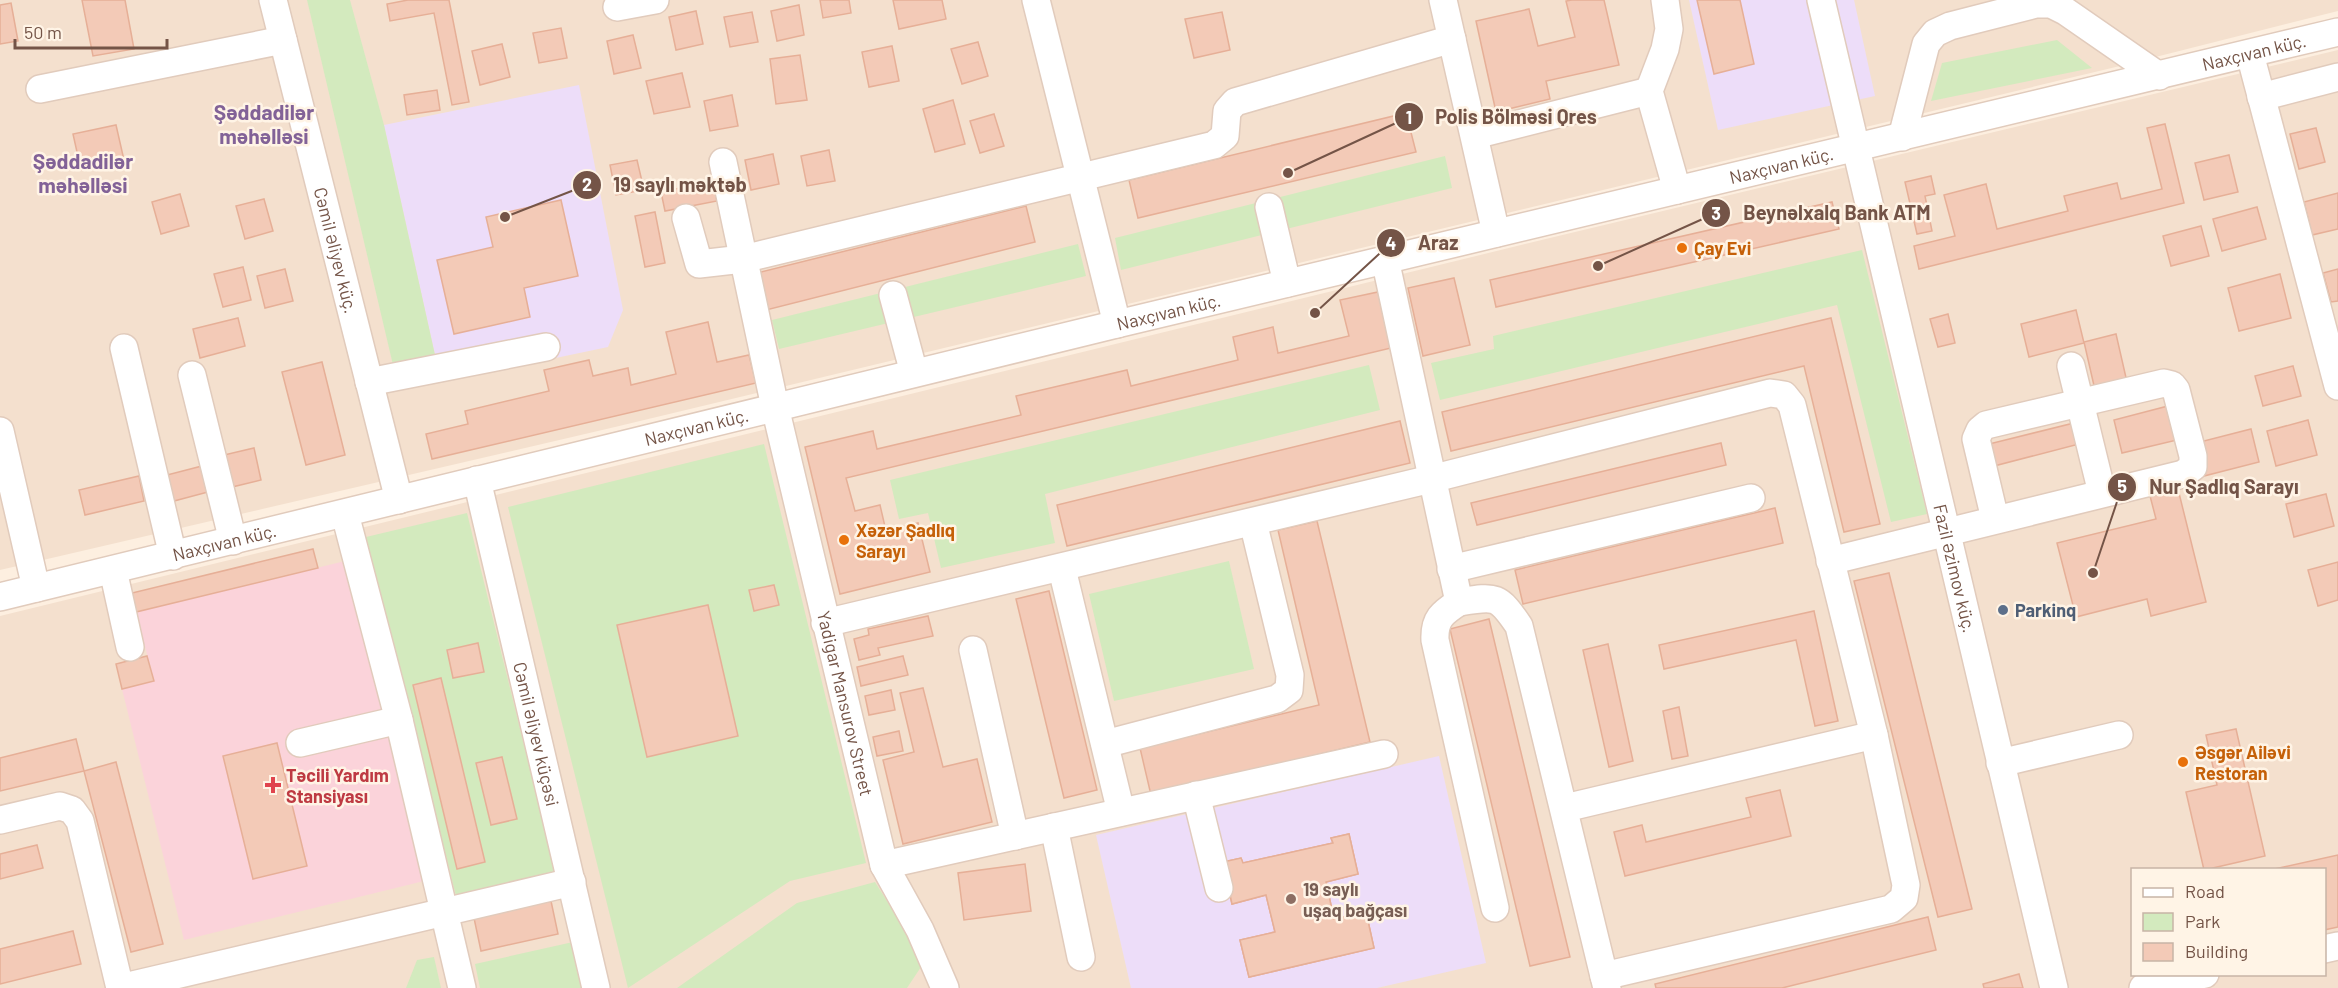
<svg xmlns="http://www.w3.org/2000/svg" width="2338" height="988" viewBox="0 0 2338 988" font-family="Barlow,sans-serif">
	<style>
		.residential { fill: #f4e0ce; fill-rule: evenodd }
		.education { fill: #edddf9 }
		.medical { fill: #fbd3da }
		.green { fill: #d3eabe }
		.building { fill: #f3cab7; stroke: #e6af97; stroke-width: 1.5; fill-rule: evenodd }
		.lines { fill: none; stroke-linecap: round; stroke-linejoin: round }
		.minor-casing { stroke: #e1cbbc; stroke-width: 30 }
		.minor { stroke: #fff; stroke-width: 27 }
		.food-dot { fill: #e8710a; stroke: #fff4e6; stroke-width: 2 }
		.service-dot { fill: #5c6f8a; stroke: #fff4e6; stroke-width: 2 }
		.health-dot { fill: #e0444e; stroke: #fff4e6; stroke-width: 2 }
		.education-dot { fill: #8d6e63; stroke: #fff4e6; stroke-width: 2 }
		.labels { text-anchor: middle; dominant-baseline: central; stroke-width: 5; stroke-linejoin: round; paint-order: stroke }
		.street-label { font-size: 18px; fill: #745447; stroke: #fff4e6 }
		.food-label { font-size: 18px; font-weight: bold; fill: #c56008; stroke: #fff4e6; text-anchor: start }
		.service-label { font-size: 18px; font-weight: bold; fill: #4e5e75; stroke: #fff4e6; text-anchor: start }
		.health-label { font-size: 18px; font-weight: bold; fill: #be3a42; stroke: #fff4e6; text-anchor: start }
		.education-label { font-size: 18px; font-weight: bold; fill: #785e54; stroke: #fff4e6; text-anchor: start }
		.quarter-label { font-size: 21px; font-weight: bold; fill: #826297; stroke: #fff4e6 }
		.leader { fill: none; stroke: #745447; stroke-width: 2 }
		.callout-dot { fill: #745447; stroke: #fff4e6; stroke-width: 2 }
		.mark-label { font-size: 18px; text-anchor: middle; font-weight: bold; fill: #fff }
		.callout-label { font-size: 20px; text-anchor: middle; font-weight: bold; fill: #745447; stroke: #fff4e6; stroke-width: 5; stroke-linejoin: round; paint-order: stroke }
	</style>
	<rect width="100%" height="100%" fill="#fdefe0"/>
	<g class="residential">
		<path d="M0,0H2338V11L2120,66L615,427L0,570Z"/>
		<path d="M2338,50V988H0V616L1554,237ZM2132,870H2324V974H2132Z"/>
	</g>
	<g class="education">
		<path d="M1689,0H1854L1875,96L1718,130Z"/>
		<path d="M579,85L623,310L608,347L441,382L384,125Z"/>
		<path d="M1439,756L1486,963L1377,988H1131L1096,835Z"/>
	</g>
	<path class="medical" d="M345,561L424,881L184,940L122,689L154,681L136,612Z"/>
	<g class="green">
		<path d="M307,0H350L384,125L435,355L393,365Z"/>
		<path d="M2057,40L2092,68L1931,101L1942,63Z"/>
		<path d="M1445,156L1452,188L1121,270L1115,238Z"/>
		<path d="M1078,244L1086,276L779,349L772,320Z"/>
		<path d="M1862,250L1927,514L1891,522L1837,305L1440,400L1431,363L1494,349L1493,336Z"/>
		<path d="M1369,365L1380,410L1045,494L1055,543L941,568L928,513L899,519L890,480Z"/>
		<path d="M764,444L866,863L790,881L628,988L508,507Z"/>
		<path d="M467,513L555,871L456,896L366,537Z"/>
		<path d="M1229,561L1254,669L1114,701L1089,594Z"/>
		<path d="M875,882L925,961L907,988H677L797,903Z"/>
		<path d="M573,942L583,988H480L475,964Z"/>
		<path d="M434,957L441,988H406L417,960Z"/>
	</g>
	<g class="building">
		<path d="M82,0H125L134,49L93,56Z"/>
		<path d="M408,0H449L469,102L452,105L434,13L390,21L387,4Z"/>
		<path d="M820,0H849L851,13L823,18Z"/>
		<path d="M893,0H942L946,19L899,29Z"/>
		<path d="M1572,0H1604L1619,65L1546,81L1550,99L1496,112L1476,21L1529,9L1538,46L1575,37L1566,1Z"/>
		<path d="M1697,0H1740L1754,64L1714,74Z"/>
		<path d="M11,3L18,41L0,44V5Z"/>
		<path d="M799,5L804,35L777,41L771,11Z"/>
		<path d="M696,11L703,44L676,50L669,17Z"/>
		<path d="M752,12L758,42L730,47L724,17Z"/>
		<path d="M1222,12L1230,50L1194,58L1185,19Z"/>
		<path d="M561,28L567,58L539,63L533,33Z"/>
		<path d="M633,35L641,68L614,74L607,41Z"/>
		<path d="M978,42L988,76L962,84L951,49Z"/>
		<path d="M502,44L510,77L480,85L472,51Z"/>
		<path d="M892,46L899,81L869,87L862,52Z"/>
		<path d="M800,55L807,100L776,104L770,59Z"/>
		<path d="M682,73L690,107L654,114L646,81Z"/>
		<path d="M437,90L440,110L407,115L404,95Z"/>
		<path d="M732,95L738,126L710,131L704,101Z"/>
		<path d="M953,100L965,144L935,152L923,109Z"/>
		<path d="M1406,113L1416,152L1138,218L1129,180Z"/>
		<path d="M994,114L1004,146L980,153L970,121Z"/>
		<path d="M2165,124L2184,203L1919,269L1914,246L1955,236L1944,195L1986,184L1997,229L2068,211L2064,196L2117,183L2121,199L2162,189L2147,128Z"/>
		<path d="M116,125L124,160L81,170L73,134Z"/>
		<path d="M2316,128L2325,162L2299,169L2290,134Z"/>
		<path d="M829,150L835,181L807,186L801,156Z"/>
		<path d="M773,154L779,184L751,190L745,160Z"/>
		<path d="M2229,155L2238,192L2204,200L2195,163Z"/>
		<path d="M637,160L644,190L616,195L610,165Z"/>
		<path d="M1931,176L1935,194L1925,196L1932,231L1917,234L1905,182Z"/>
		<path d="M713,181L717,201L665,211L661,192Z"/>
		<path d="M2338,193V229L2312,235L2304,202Z"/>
		<path d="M180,194L189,226L161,234L152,202Z"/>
		<path d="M264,199L273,231L245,239L236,206Z"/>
		<path d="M561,200L578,276L524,288L530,317L454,334L437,260L493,247L486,217Z"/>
		<path d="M1832,202L1839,229L1496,307L1490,280Z"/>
		<path d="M1026,206L1035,242L762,311L753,274Z"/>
		<path d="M2257,207L2266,239L2222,251L2213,219Z"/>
		<path d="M655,212L665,263L645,267L635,216Z"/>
		<path d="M2201,226L2209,256L2171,266L2163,236Z"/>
		<path d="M243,267L251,300L223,307L214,274Z"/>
		<path d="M285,269L293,301L265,308L257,276Z"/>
		<path d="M2338,269V301L2331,302L2323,273Z"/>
		<path d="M2280,274L2291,318L2239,331L2228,288Z"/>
		<path d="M1454,278L1470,345L1423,356L1408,288Z"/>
		<path d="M1378,292L1391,348L846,478L855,511L880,505L886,531L918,523L930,572L840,594L805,447L873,431L877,449L1021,415L1016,396L1127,370L1131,386L1238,360L1233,337L1273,327L1278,353L1349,336L1340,300Z"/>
		<path d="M2076,310L2084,343L2029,357L2021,324Z"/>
		<path d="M1948,314L1955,343L1938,347L1930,319Z"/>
		<path d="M238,318L245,346L200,358L193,329Z"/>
		<path d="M1831,318L1880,524L1844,532L1804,366L1451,451L1442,412Z"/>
		<path d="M708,322L717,362L749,355L756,383L432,459L426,434L468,424L465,411L549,391L544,370L589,360L593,376L628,368L631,385L676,374L666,332Z"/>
		<path d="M2116,334L2127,382L2095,390L2084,342Z"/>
		<path d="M322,362L345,455L306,465L282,372Z"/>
		<path d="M2293,366L2301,396L2263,406L2255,376Z"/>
		<path d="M2168,406L2177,440L2122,453L2114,420Z"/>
		<path d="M2308,420L2317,455L2276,466L2267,431Z"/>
		<path d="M1400,421L1410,463L1067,546L1057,505Z"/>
		<path d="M2074,423L2079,444L1994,466L1989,444Z"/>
		<path d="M2251,429L2259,462L2204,476L2196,443Z"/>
		<path d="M1721,443L1726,465L1477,525L1471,503Z"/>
		<path d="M254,448L261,480L232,487L224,455Z"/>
		<path d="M202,466L208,492L174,501L167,475Z"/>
		<path d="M139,476L144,501L85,515L79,490Z"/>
		<path d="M2177,485L2206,602L2151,616L2147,599L2076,617L2057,543L2156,519L2149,492Z"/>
		<path d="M2326,494L2334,526L2294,537L2286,504Z"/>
		<path d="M1775,508L1783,543L1523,604L1515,570Z"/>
		<path d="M1317,521L1370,742L1151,795L1140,748L1319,705L1278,530Z"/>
		<path d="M313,549L318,568L136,612L132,593Z"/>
		<path d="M2338,562V600L2318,606L2308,570Z"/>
		<path d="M1889,573L1972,909L1938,917L1854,581Z"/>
		<path d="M774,585L779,605L754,611L749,590Z"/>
		<path d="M1049,591L1097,790L1064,798L1016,599Z"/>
		<path d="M708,605L738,736L647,757L617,625Z"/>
		<path d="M1814,611L1838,721L1815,726L1796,640L1664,669L1659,645Z"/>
		<path d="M928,616L933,636L878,648L880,655L859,660L854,639L869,635L868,629Z"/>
		<path d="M1489,619L1570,957L1530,966L1450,629Z"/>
		<path d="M478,643L484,672L453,678L447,650Z"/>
		<path d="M1608,644L1633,761L1609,767L1583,650Z"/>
		<path d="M147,656L154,681L122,689L116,664Z"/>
		<path d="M903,656L908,675L861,686L857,667Z"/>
		<path d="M441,678L485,862L457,869L413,685Z"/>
		<path d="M923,688L943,767L977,759L992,822L903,844L883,760L914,752L900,693Z"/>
		<path d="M891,690L895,710L869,715L865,696Z"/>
		<path d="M1679,707L1688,756L1672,759L1663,711Z"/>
		<path d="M2236,729L2265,856L2204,870L2186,792L2217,785L2206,735Z"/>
		<path d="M899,731L903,751L877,756L873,737Z"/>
		<path d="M76,739L84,771L0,791V758Z"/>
		<path d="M277,743L307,866L253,879L223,756Z"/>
		<path d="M502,757L517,819L491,825L476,763Z"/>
		<path d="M116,762L163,944L131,952L84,771Z"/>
		<path d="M1780,790L1791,836L1625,876L1614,832L1642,825L1646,842L1751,817L1746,798Z"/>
		<path d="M1349,834L1358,874L1326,882L1334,919L1366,912L1374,948L1249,977L1240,940L1275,932L1266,895L1232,904L1223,862L1241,858L1243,863L1333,843L1331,838ZM1315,884L1323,921L1286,929L1278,893Z"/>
		<path d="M1349,834L1358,874L1326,882L1334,919L1366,912L1374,948L1249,977L1240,940L1275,932L1266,895L1232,904L1223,862L1241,858L1243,863L1333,843L1331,838Z"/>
		<path d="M37,845L43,868L0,879V854Z"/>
		<path d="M2338,855V927L2324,930V870H2270Z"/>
		<path d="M1025,864L1031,911L964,920L958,873Z"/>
		<path d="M551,901L558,934L481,951L474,918Z"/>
		<path d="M1928,917L1936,950L1782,988H1656L1655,984Z"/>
		<path d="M73,931L81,964L0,984V949Z"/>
		<path d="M2019,974L2023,988H1984L1983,984Z"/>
	</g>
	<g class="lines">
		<g class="minor-casing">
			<g id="minor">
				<path id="s1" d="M273,0L399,500"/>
				<path d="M1036,0L1117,324"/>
				<path d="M1443,0L1496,233"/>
				<path d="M1665,0L1669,29L1665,49L1649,91L1677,190"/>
				<path id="s2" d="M1821,0L2054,988"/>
				<path d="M617,7L655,0"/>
				<path d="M2250,54L2338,386"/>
				<path d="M40,89L283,40"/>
				<path d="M2261,97L2338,77"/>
				<path d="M1475,135L1649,91"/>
				<path d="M1902,137L1926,44L1935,33L1950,26L2036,4H2051L2065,11L2159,76"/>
				<path id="s3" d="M723,162L775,407L884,865L920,930L945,988"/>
				<path d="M1269,207L1287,283"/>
				<path d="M686,218L699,264L743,259L1214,145L1225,136L1227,111L1235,102L1452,39"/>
				<path d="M1385,259L1459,602C1442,613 1434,619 1435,640L1495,908"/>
				<path d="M893,295L914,373"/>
				<path d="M124,348L173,556"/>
				<path d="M2071,366L2102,493"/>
				<path d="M192,375L233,541"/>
				<path d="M369,382L546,347"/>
				<path d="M0,431L36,588"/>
				<path id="s4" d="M477,480L596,988"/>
				<path d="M345,514L399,720L462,988"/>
				<path d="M1830,561L2183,474L2193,467V456L2176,390L2172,385L2164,383L1986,425L1980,430L1976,439L1995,519"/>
				<path d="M1062,569L1121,812"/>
				<path d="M1451,569L1751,498"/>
				<path d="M113,570L130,647"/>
				<path id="s5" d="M0,597L1117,324L2338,32"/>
				<path d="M1459,602C1496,596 1498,595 1519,626L1604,976"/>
				<path d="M825,623L1431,479L1770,393L1784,395L1792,405L1874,735L1906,885L1904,898L1891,909L1604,976L1607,988"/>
				<path d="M973,650L1015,836"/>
				<path d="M300,743L399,720"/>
				<path d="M1105,744L1277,699L1289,690L1290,675L1253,522"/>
				<path d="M2000,763L2119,735"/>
				<path d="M1196,795L1219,888"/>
				<path d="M1565,808L1874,735"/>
				<path d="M0,820L60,806L72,810L80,821L120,988"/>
				<path d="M1054,827L1081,957"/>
				<path d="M884,865L1384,754"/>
				<path d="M2324,949L2338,946"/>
				<path d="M120,988L572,882"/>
				<path d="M2143,988L2205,974"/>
			</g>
		</g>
		<use href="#minor" class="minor"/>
	</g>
	<g class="food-dot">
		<circle cx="1682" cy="248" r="6"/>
		<circle cx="844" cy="540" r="6"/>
		<circle cx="2183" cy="762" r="6"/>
	</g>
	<circle class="service-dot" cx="2003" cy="610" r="6"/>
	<path class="health-dot" d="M270 776h6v6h6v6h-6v6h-6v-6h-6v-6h6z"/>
	<circle class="education-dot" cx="1291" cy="899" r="6"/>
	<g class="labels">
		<g class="street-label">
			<text stroke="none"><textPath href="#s5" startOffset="2319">Naxçıvan küç.</textPath></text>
			<text stroke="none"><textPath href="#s5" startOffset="1833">Naxçıvan küç.</textPath></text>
			<text stroke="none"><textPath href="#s1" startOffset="258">Cəmil Əliyev küç.</textPath></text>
			<text stroke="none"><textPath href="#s5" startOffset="1203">Naxçıvan küç.</textPath></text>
			<text stroke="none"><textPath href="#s5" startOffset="717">Naxçıvan küç.</textPath></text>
			<text stroke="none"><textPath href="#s5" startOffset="231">Naxçıvan küç.</textPath></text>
			<text stroke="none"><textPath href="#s2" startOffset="584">Fazil Əzimov küç.</textPath></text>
			<text stroke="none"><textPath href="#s3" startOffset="555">Yadigar Mansurov Street</textPath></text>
			<text stroke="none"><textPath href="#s4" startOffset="261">Cəmil Əliyev küçəsi</textPath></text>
		</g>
		<g class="food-label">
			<text x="1694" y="248">Çay Evi</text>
			<text x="856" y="530">Xəzər Şadlıq<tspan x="856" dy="21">Sarayı</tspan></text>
			<text x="2195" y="752">Əsgər Ailəvi<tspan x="2195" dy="21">Restoran</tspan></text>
		</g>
		<g class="service-label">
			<text x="2015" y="610">Parkinq</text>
		</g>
		<g class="health-label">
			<text x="286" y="775">Təcili Yardım<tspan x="286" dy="21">Stansiyası</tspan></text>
		</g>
		<g class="education-label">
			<text x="1303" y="889">19 saylı<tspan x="1303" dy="21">uşaq bağçası</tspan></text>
		</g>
		<g class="quarter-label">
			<text x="264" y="111">Şəddadilər<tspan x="264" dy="24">məhəlləsi</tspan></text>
			<text x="83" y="160">Şəddadilər<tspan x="83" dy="24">məhəlləsi</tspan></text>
		</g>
	</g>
	<path class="leader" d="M1288 173L1409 117M505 217L587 185M1598 266L1716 213M1315 313L1391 243M2093 573L2122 487"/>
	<g class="callout-dot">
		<circle cx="1288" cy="173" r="6"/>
		<circle cx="505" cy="217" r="6"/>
		<circle cx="1598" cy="266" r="6"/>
		<circle cx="1315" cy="313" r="6"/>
		<circle cx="2093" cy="573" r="6"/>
		<circle cx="1409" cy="117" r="15"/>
		<circle cx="587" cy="185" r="15"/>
		<circle cx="1716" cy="213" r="15"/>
		<circle cx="1391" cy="243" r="15"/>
		<circle cx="2122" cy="487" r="15"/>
	</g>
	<g class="mark-label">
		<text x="1409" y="124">1</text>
		<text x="587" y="191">2</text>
		<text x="1716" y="220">3</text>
		<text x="1391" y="250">4</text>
		<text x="2122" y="493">5</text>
	</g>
	<g class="callout-label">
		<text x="1516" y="124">Polis Bölməsi Qres</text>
		<text x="680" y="192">19 saylı məktəb</text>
		<text x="1837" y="220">Beynəlxalq Bank ATM</text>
		<text x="1438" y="250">Araz</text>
		<text x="2224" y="494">Nur Şadlıq Sarayı</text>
	</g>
	<rect x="2131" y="868" width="195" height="108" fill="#fff4e6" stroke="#c7b4a6" stroke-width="1.5"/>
	<rect x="2143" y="888" width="30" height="9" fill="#ffffff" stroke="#c7b4a6" stroke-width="1.5"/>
	<text x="2185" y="898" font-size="18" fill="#745447">Road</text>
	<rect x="2143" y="913" width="30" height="18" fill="#d3eabe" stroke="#c7b4a6" stroke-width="1.5"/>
	<text x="2185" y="928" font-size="18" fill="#745447">Park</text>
	<rect x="2143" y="943" width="30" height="18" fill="#f3cab7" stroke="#c7b4a6" stroke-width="1.5"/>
	<text x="2185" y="958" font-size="18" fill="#745447">Building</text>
	<path d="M15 39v9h152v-9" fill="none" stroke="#745447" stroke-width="3"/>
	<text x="24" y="39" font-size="18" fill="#745447" stroke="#fff4e6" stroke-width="4.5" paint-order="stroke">50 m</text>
</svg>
